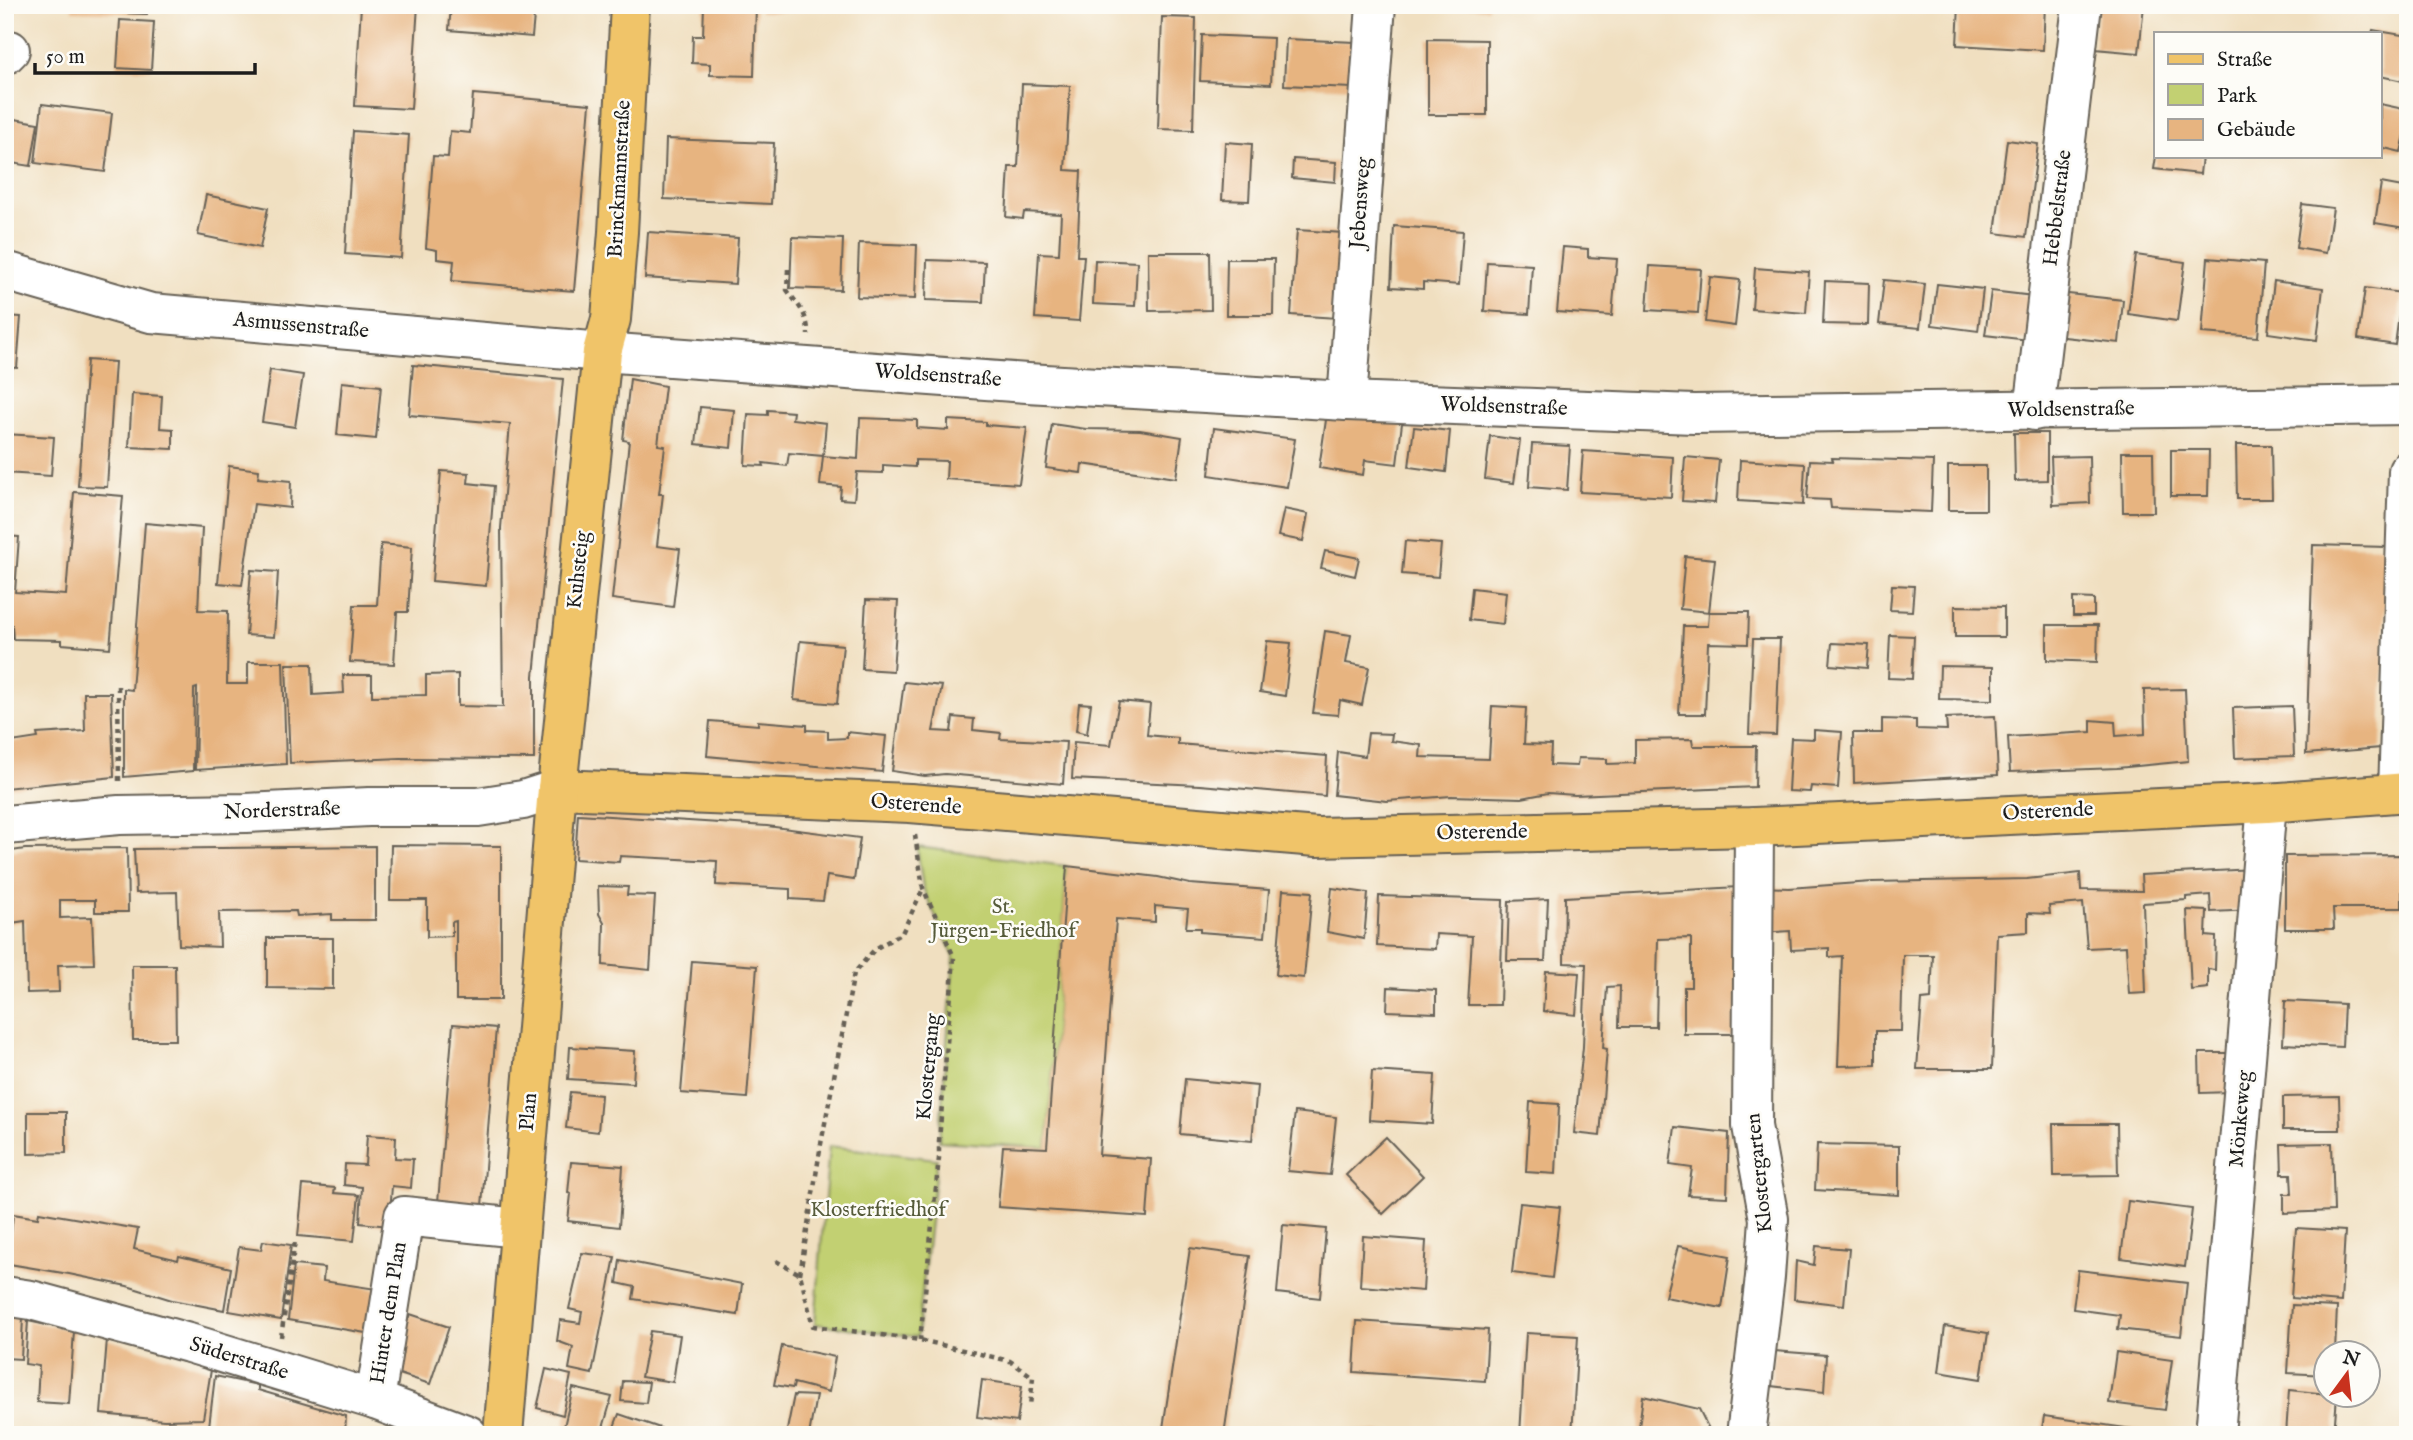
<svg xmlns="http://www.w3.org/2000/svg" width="2413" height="1440" viewBox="0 0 2413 1440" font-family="'IM FELL English',serif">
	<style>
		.green { fill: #c2d072; stroke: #6f7647; stroke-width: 2 }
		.building { fill: #e7b480 }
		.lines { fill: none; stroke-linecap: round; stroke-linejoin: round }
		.minor-casing { stroke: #666055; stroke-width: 42 }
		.major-casing { stroke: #666055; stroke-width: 42 }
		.path { stroke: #666055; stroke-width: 4.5; stroke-dasharray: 5 5; stroke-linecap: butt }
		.minor { stroke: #fff; stroke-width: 38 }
		.major { stroke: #f0c469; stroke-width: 38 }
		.labels { text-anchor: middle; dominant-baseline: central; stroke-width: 5; stroke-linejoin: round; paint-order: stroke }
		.street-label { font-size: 21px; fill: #1c1c1c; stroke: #fdfcf7 }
		.park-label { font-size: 21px; fill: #565b3a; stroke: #fdfcf7 }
	</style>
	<rect width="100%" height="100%" fill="#fdfcf7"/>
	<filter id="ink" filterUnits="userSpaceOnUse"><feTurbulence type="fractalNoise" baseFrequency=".0143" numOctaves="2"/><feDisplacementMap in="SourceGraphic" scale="14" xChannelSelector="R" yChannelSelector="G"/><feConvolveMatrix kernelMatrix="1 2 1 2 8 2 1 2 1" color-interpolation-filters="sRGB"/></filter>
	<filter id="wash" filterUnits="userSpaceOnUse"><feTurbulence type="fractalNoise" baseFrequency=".00686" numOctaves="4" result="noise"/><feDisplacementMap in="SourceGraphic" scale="28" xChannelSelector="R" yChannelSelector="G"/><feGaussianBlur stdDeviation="1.57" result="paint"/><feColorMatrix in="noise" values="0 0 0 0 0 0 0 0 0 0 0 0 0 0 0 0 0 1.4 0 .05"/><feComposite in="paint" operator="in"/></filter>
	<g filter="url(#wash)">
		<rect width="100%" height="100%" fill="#f0dfc0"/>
		<g class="green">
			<path d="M917,847L1067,866L1047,1148L939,1141L954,957L923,888Z"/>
			<path d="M829,1146L937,1159L917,1337L815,1324Z"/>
		</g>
		<g id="blocks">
			<g class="building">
				<path d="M72,5H148L147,14L72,11Z"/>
				<path d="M361,5H418L411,109L355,106Z"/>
				<path d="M451,5H535L532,37L449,30Z"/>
				<path d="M704,5H756L754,76L710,75V64L692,63L693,36H703Z"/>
				<rect x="760" y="5" width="34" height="7"/>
				<path d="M1016,5H1034V7L1016,8Z"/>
				<path d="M1461,5H1489L1488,9L1461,7Z"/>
				<path d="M1959,5H2045L2043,50L1957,45Z"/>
				<path d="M2099,5H2144L2139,53L2095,49Z"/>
				<path d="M2369,5H2408V12L2369,7Z"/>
				<path d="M1162,17L1196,18L1193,130L1158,129Z"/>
				<path d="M120,20L154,22L151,70L117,68Z"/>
				<path d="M2373,30L2408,36L2407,82L2380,76V33H2372Z"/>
				<path d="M1202,35L1273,38L1271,84L1200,81Z"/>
				<path d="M1286,39L1355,42L1352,88L1284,85Z"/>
				<path d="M1428,39L1487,40V115H1428Z"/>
				<path d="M1022,84L1070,86L1065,170L1081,171L1077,256H1084L1079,321L1035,318L1039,253L1059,254L1061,214L1024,212L1023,219L1006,217L1009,167H1018Z"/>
				<path d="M473,94L590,104L574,291L452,281L454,261L437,259V250L426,248L433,156L448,157L450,131L470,133Z"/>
				<path d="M42,104L112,113L105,172L35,163Z"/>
				<path d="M2380,104L2408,110V122L2401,152L2380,147Z"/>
				<path d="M9,118L38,123L31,166L5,162V128L7,129Z"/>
				<path d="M353,131L409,135L401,258L345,254Z"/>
				<path d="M666,139L774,143L771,204L664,199Z"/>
				<path d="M2007,140L2038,144L2026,237L1995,233Z"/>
				<path d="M1225,142L1252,144L1249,201L1222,200Z"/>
				<path d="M2156,156H2202L2200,174L2154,169Z"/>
				<path d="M1293,159L1336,162L1335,182L1292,178Z"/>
				<path d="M2381,183L2408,188L2405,228L2375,223Z"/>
				<path d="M206,195L268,208L260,248L198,235Z"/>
				<path d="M2302,204L2333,208L2326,253L2296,248Z"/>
				<path d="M1394,226L1463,231L1459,285L1423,282V289L1391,287Z"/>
				<path d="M1297,230L1343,233L1337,318L1291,315Z"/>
				<path d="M648,232L738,238L735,284L645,278Z"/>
				<path d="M792,237L843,239L841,290L790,288Z"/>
				<path d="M859,243L917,245L915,299L857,297Z"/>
				<path d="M1563,247L1588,249V257L1617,259L1612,316L1557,312Z"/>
				<path d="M1148,252H1210L1211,310L1149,311Z"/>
				<path d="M2136,255L2185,262L2177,321L2128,314Z"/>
				<path d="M2208,258L2264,263L2258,337L2202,333Z"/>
				<path d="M1227,259H1274L1273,315H1226Z"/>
				<path d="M927,260L985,262L983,302L926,300Z"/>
				<path d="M1095,260L1137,262L1135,306L1093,304Z"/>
				<path d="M1487,262L1532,265L1529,314L1484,311Z"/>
				<path d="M1650,266L1701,269L1698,313L1647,310Z"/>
				<path d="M1755,268L1809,272L1806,313L1752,309Z"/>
				<path d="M1710,277L1740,280L1735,326L1705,322Z"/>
				<path d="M1884,280L1925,284L1920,328L1879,324Z"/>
				<path d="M1825,281L1869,283L1868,325L1823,324Z"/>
				<path d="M2274,281L2323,288L2317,340L2268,333Z"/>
				<path d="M1937,284L1983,289L1978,331L1932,325Z"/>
				<path d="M2365,288L2402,293L2395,345L2358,339Z"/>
				<path d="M1991,291L2033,296L2028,340L1985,335Z"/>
				<path d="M2059,293L2123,300L2119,343L2055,336Z"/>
				<path d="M5,316L21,317L17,368L5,367Z"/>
				<path d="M87,360L115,362L107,487L78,486Z"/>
				<path d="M413,365L563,379L534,676V759L401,758L290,763L286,664H312L313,695L344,693L343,675H372V696L426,695V675L458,674V706L503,707L501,528L510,424L409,415Z"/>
				<path d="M270,370L303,375L295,427L262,422Z"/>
				<path d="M630,379L665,386L658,445L665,446L659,494H663L657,546L680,549L673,607L612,599L629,441L623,440Z"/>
				<path d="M342,382L381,386L376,439L337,435Z"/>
				<path d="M132,394L162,396L160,428L173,429V449L129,447Z"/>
				<path d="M700,407L734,410L731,448L696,444Z"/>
				<path d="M768,410L793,412L792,419L826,423L823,456L858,459L860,418L917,420V428L948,430V420L986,422V425L1027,428L1019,484L946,479L947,461L915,460V467L883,465V473L857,472L854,500L840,499L841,487L820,485L823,456L789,453L787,466L763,463L764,466L745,465L748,414L768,415Z"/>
				<path d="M1327,413L1402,423L1397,464L1365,460L1363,475L1319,468Z"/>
				<path d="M1052,424L1086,429L1140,430L1182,437L1176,478L1082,464L1081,473L1046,468Z"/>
				<path d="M1414,427L1450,431L1446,472L1409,467Z"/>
				<path d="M1214,428L1295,439L1287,487L1209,475Z"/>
				<path d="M2014,433H2047V480L2015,481Z"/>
				<path d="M5,434L54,437L51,476L5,473Z"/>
				<path d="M1490,436L1520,440L1514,483L1485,479Z"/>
				<path d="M1532,444L1570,446L1567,490L1529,487Z"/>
				<path d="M2236,445H2271L2272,499H2237Z"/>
				<path d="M2171,450H2209L2208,496H2171Z"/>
				<path d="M1583,451L1673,457L1671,497L1580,492Z"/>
				<path d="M2122,452H2153L2154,512H2123Z"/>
				<path d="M2089,456L2090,503L2053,505L2051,457Z"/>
				<path d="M1685,457L1719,460L1715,503L1682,501Z"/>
				<path d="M1832,458L1933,461L1931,512L1831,508L1830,500L1807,499L1810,460L1833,461Z"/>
				<path d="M1740,460L1805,464L1803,505L1738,501Z"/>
				<path d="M229,466L259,470L258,478L291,481L290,508L254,504L242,585L218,583Z"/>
				<rect x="1948" y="466" width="38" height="44"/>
				<path d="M441,471L469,473L468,483L494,486L486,586L432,581Z"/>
				<path d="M74,492L123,496L110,648L62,644V640L13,639L12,625H5V536L19,537L15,592L66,595Z"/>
				<path d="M1284,509L1308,514L1303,541L1278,536Z"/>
				<path d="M145,523L202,528L198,610L228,611L227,684H248V662H283L286,764L195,770L197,688L194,689L193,771L124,777V689L132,690Z"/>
				<path d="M1405,541L1441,544L1438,577L1402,574Z"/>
				<path d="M381,544L412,547L408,612H397L394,664L350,662L354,605H377Z"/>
				<path d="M2313,545L2387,547L2381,748L2306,754Z"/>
				<path d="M1325,551L1359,558L1355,576L1321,568Z"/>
				<path d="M1685,556L1715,559L1709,612L1680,609Z"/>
				<path d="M251,570L278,572L274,637L246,635Z"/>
				<path d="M1892,585L1914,586L1912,611L1890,610Z"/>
				<path d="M1472,588L1506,592L1503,624L1469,620Z"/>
				<path d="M2073,598L2094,599V616H2073Z"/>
				<path d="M866,600L898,601L893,671L862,669Z"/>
				<path d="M1955,606L2004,607V637H1955Z"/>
				<path d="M1709,612H1749L1748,644L1708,643L1705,714H1679L1683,626H1708Z"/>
				<path d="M2047,625H2098L2097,662L2047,660Z"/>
				<path d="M1325,631L1351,635L1346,663L1369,667L1362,705L1340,700L1338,715L1313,713Z"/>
				<path d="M1890,635L1914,636L1912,679L1888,678Z"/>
				<path d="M1753,639H1780L1776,735L1749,734Z"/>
				<path d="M800,641L843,645L837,704L794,700Z"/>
				<path d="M1267,641L1291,643L1285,696L1260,692Z"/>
				<path d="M1832,643L1869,645L1867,668L1830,665Z"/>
				<path d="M1940,666L1993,667V700L1939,699Z"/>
				<path d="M904,682L942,686L933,731L951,732L953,717L974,719L973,730L1001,733L1000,739L1066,742L1063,784L945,774L925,776L892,771Z"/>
				<path d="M2185,689L2188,761L2117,768L2010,772L2008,737L2091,732V720L2115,722L2116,736L2145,734L2144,690Z"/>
				<path d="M84,693H111L114,777L5,788V743L38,738L37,734L85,731Z"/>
				<path d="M1119,701L1150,704L1147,735L1178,738V744L1327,756L1325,796L1200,785L1072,779L1074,742L1111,745Z"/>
				<path d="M1079,703L1091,704L1087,734L1076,731Z"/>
				<path d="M1492,706L1526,708L1524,744L1551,745L1550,765L1577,766L1578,758L1607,759V764L1635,763V740L1692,739L1693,746H1756L1755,787L1575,795L1548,793L1522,798L1451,796L1387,801L1334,795L1338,752L1365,756L1368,733L1392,734L1391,741L1421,745L1420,757L1489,759Z"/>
				<path d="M2292,706L2294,756L2235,758L2233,708Z"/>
				<path d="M1995,716L1998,775L1854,783L1853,733H1882V719L1916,720V729L1947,730L1946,718Z"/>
				<path d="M710,721L758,725V721L807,725V730L828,731V739L847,738V732L886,736L882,772L707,756Z"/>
				<path d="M1814,730L1842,732L1838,788L1811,786L1810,792L1788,791L1791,738L1814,739Z"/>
				<path d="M578,814L767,826L860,838L854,880L827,876L823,901L790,899V889L716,885L717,861L620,856L619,862L575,859Z"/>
				<path d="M391,845L501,846V1000H456V921L452,922V936L427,937V900H390Z"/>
				<path d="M375,846V920H332V914L297,916L296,911L219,912L220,947L179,945L177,892L136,893L134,849Z"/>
				<path d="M127,848L128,912H95V900H60V918L92,917L94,964L58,965L59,992L27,993L25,921L5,924V852L25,849Z"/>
				<path d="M2402,855V908H2333L2334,929H2285V856Z"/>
				<path d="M1067,866L1158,877L1190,884L1269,890L1265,937L1200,932V928H1186L1188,909L1155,906V922L1116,919L1099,1155L1151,1159L1147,1217L998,1207L1003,1146L1047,1148Z"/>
				<path d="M2253,869L2254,910L2211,912L2210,895L2186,897V900L2143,903L2146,993L2129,994L2126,946L2087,948L2083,903L2049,906L2050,914L2028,913V932L1997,934L1992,1069H1917L1922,1000L1931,999L1933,955H1903L1901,1031H1876V1065L1838,1066L1842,956L1829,957V948L1791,950L1790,931L1759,933V887L1789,888L1872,882L2027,879L2080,873L2081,890L2142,891L2141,875Z"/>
				<path d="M598,886L628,887L627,895L655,896L650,970L603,965L604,923L599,914Z"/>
				<path d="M1738,887V1034H1684V987H1691V938L1658,939L1656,1027H1619L1620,986L1607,987L1603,1048L1607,1049L1600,1136L1574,1133L1583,1047L1586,964L1564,963L1565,897Z"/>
				<path d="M1332,888L1368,893L1364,939L1327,932Z"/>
				<path d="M1283,890L1312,892L1304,978L1276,975Z"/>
				<path d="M1379,896L1503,900L1500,1005H1468L1472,936L1436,934L1435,949L1377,946Z"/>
				<path d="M1548,899L1545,961H1507L1509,901Z"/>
				<path d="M2187,910L2207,911L2206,936L2216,937L2215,970L2208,969V988L2191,990Z"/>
				<path d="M267,938H333V989L267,988Z"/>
				<path d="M692,961L757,966L747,1098L681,1093Z"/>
				<path d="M132,965H175L176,1040H133Z"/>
				<path d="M1546,971L1579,973L1576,1015L1543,1011Z"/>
				<path d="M1388,987L1436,990V1013L1387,1011Z"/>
				<path d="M2285,1001L2344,1004L2342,1047L2283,1044Z"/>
				<path d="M453,1024L496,1028L482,1206L438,1202Z"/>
				<path d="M570,1047L635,1051L633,1083L568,1079Z"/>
				<path d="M2199,1053H2230L2231,1092L2200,1093Z"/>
				<path d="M1372,1071L1435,1075L1432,1124L1369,1120Z"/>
				<path d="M1185,1079L1257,1086L1252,1141L1180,1134Z"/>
				<path d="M570,1092L601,1095L598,1132L566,1128Z"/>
				<path d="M2339,1096L2340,1130H2283V1097Z"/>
				<path d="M1530,1102L1559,1104L1556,1174L1526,1172Z"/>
				<path d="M28,1112H66V1153L28,1154Z"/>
				<path d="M1295,1112L1336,1117L1330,1175L1288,1171Z"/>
				<path d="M2053,1124H2117L2118,1175L2054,1176Z"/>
				<path d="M1675,1127L1729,1133L1727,1197L1688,1195L1692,1168L1670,1165Z"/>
				<path d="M367,1135L396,1137L395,1158L413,1159L411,1188L392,1186L389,1226L360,1223L362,1187L344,1185L345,1164L365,1165Z"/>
				<path d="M1386,1137L1423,1176L1383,1214L1346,1175Z"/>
				<path d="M2332,1143L2334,1211L2284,1213V1194H2292L2291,1174H2282L2281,1144Z"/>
				<path d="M1817,1144L1899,1146V1195L1815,1190Z"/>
				<path d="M571,1162L623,1166L619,1227L568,1221L571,1194L568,1193Z"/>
				<path d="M303,1185L335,1188L334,1193L359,1195L354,1241L298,1236Z"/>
				<path d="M2128,1201L2192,1209L2185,1267L2121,1258Z"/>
				<path d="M1520,1203L1560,1207L1552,1278L1512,1273Z"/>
				<path d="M39,1212L138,1229L134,1249L178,1260L179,1256L231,1268L224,1310L172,1300L127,1286L69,1274L9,1264L8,1268L5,1267V1234L11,1235L13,1214L38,1218Z"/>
				<path d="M1283,1225L1326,1229L1320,1298L1277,1293Z"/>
				<path d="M2296,1228L2345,1231L2341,1302L2291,1298Z"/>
				<path d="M1363,1236L1426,1241L1423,1291L1360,1286Z"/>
				<path d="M263,1241L291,1245L281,1320L229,1311L239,1247L261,1250Z"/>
				<path d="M1678,1246L1730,1256L1722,1308L1665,1297Z"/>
				<path d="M1816,1246L1849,1249L1844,1305L1794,1299L1796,1261L1814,1265Z"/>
				<path d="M1190,1248L1250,1256L1224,1435H1162Z"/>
				<path d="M582,1253L615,1257L592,1374L569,1369L573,1347L557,1341L560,1320L580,1323L582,1312L569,1309Z"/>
				<path d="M620,1260L742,1284L738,1315L633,1299L635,1287L617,1283Z"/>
				<path d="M294,1265L324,1268L323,1281L383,1290L378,1335L288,1320Z"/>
				<path d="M2078,1270L2187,1283L2181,1336L2118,1329L2120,1315L2073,1309Z"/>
				<path d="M2292,1305L2337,1307L2335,1352H2326V1375L2288,1373Z"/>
				<path d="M410,1314L449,1327L430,1384L390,1371Z"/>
				<path d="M5,1316L23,1318L21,1359L5,1358Z"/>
				<path d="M28,1321L74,1331L69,1404L37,1402L39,1366L25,1364Z"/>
				<path d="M1357,1321L1488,1330L1485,1381L1354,1372Z"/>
				<path d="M1945,1326L1988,1333L1981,1379L1939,1372Z"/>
				<path d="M650,1331L680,1335L673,1382L641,1377Z"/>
				<path d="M1526,1333L1578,1336L1572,1435H1520Z"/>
				<path d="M107,1339L211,1370L203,1419L164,1420L101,1414Z"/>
				<path d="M782,1346L835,1357L829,1392L794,1383L793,1388L774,1385Z"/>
				<path d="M1774,1351L1826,1355L1824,1392L1771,1386Z"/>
				<path d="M2116,1352L2172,1360L2165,1410L2109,1403Z"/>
				<path d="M546,1369L571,1375L563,1415L537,1408Z"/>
				<path d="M215,1376L258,1385V1390L346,1416L345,1435H285L255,1426L254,1435H208Z"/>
				<path d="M982,1380L1022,1386L1017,1422L977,1417Z"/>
				<path d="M623,1381L649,1382L646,1403L621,1401Z"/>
				<path d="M573,1388L612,1397L601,1435H562Z"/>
				<path d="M2289,1390L2337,1395L2334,1435H2286Z"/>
				<path d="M794,1395L816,1396L809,1435H786Z"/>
				<path d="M1643,1396L1699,1409L1712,1435H1638Z"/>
				<path d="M619,1414L660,1428L673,1435H611Z"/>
				<path d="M2044,1416L2160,1433V1435H2041Z"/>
				<path d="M1353,1430L1391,1433V1435H1352Z"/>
			</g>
		</g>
	</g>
	<g filter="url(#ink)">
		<use href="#blocks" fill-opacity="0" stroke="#666055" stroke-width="2"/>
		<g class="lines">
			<g class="minor-casing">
				<g id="minor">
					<path d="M5,55L10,50"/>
					<path d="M5,271L151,313L602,352L1027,383L1347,401L1694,414L2408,405"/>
					<path d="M1347,401L1376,5"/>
					<path d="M2034,411L2082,5"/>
					<path d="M2398,793L2408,471"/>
					<path d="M5,825L119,815L246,813L369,807H478L523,800L557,789"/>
					<path d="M5,1296L31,1300L189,1343L375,1400L468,1435"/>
					<path d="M375,1400L404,1216L519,1228"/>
					<path d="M1746,1435L1765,1277L1769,1219L1752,1126L1754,827"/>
					<path d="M2215,1435L2267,803"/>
				</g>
			</g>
			<g class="major-casing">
				<g id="major">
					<path d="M557,789L910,803L1317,837L1754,827L2267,803L2408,792"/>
					<path d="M503,1435L557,789L602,352L611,319L618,232L630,5"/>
				</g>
			</g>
			<g class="path">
				<path d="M1262,5L1277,6"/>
				<path d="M788,269L787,290C798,305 809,316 808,335"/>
				<path d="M118,686L119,782"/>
				<path d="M915,835L923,888L954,957L939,1141V1158L920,1340"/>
				<path d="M776,1261L800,1274L813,1326L920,1340L1010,1361L1033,1377L1030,1406"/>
				<path d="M800,1274L821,1144L854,973L875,949L902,933L923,889"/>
				<path d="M281,1337L295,1241"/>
			</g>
			<use href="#minor" class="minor"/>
			<use href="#major" class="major"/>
		</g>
	</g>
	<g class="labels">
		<g class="street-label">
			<text transform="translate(620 179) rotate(-87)">Brinckmannstraße</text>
			<text transform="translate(1361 203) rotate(-86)">Jebensweg</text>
			<text transform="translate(2058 208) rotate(-83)">Hebbelstraße</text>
			<text transform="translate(301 326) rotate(5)">Asmussenstraße</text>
			<text transform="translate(938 376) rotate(4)">Woldsenstraße</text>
			<text transform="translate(1504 407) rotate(2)">Woldsenstraße</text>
			<text transform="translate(2071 410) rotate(-1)">Woldsenstraße</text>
			<text transform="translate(579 570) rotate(-84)">Kuhsteig</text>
			<text transform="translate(916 805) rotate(4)">Osterende</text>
			<text transform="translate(282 811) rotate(-2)">Norderstraße</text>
			<text transform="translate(2048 812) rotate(-3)">Osterende</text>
			<text transform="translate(1482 833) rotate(-1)">Osterende</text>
			<text transform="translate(929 1067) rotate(-85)">Klostergang</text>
			<text transform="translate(529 1112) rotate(-85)">Plan</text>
			<text transform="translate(2241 1119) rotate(-85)">Mönkeweg</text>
			<text transform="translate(1760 1173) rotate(-96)">Klostergarten</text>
			<text transform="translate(389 1313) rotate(-81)">Hinter dem Plan</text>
			<text transform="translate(239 1359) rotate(17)">Süderstraße</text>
		</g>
		<g class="park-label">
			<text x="1003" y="907">St.<tspan x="1003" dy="24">Jürgen-Friedhof</tspan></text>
			<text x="878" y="1210">Klosterfriedhof</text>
		</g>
	</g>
	<rect width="2413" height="1440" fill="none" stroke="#fdfcf7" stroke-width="28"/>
	<rect x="2154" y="32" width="228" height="126" fill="#fdfcf7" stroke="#a3a29f" stroke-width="2"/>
	<rect x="2168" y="54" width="35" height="10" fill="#f0c469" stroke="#a3a29f" stroke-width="2"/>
	<text x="2217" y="66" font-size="21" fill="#1c1c1c">Straße</text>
	<rect x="2168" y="84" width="35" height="21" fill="#c2d072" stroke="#a3a29f" stroke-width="2"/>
	<text x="2217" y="102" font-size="21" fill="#1c1c1c">Park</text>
	<rect x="2168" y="119" width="35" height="21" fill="#e7b480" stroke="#a3a29f" stroke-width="2"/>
	<text x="2217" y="136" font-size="21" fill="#1c1c1c">Gebäude</text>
	<g transform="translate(2347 1374) rotate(15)"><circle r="33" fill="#fdfcf7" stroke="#a3a29f" stroke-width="2"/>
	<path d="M0-5L12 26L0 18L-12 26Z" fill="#c8321e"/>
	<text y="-10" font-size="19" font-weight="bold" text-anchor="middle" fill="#1c1c1c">N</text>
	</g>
	<path d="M35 63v10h220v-10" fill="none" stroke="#1c1c1c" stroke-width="3.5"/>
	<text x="46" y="63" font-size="21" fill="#1c1c1c" stroke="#fdfcf7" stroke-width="5" paint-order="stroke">50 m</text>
</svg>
